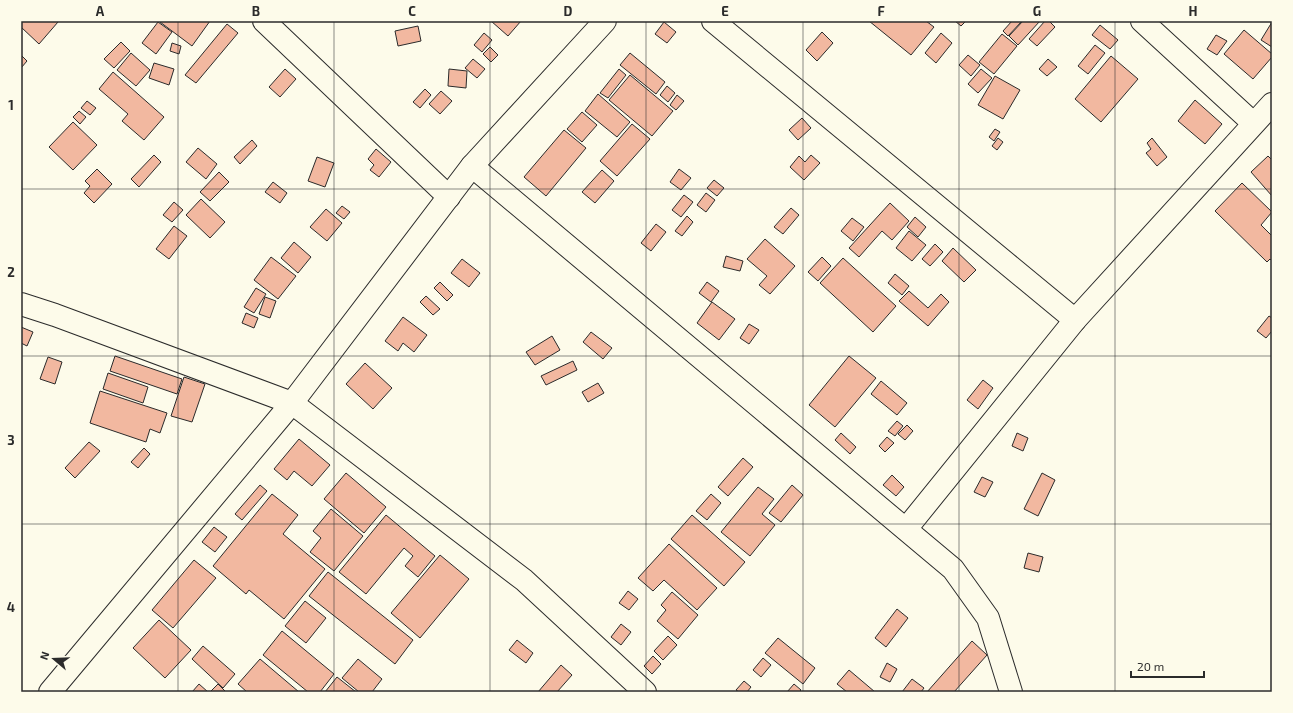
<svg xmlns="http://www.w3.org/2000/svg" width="1293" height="713" viewBox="0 0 1293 713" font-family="'Exo 2',sans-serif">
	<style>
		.building { fill: #f2b8a0; stroke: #2b2b2b }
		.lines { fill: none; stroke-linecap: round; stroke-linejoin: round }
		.minor-casing { stroke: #2b2b2b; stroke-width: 24 }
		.minor { stroke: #fdfbea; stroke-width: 22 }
		.grid { fill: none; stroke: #2b2b2b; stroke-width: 1; stroke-opacity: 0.55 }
		.neatline { fill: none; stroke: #2b2b2b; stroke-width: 1.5 }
		.grid-label { font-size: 13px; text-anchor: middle; font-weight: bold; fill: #2b2b2b }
	</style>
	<rect width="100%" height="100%" fill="#fdfbea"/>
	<g class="building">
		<path d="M21,21H57L58,22L39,44L21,27Z"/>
		<path d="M161,21H210L192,46L160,22Z"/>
		<path d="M491,21H521L508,36Z"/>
		<path d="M869,21H926L934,27L911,55Z"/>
		<path d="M955,21H966L961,26Z"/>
		<path d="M1012,21H1022L1008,36L1003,31Z"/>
		<path d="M1023,21H1040L1018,45L1009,36Z"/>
		<path d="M1045,21H1049L1055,27L1037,46L1029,39Z"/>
		<path d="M158,22L172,32L156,54L142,43Z"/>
		<path d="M664,22L676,32L667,43L655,34Z"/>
		<path d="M1272,22V47L1261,40Z"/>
		<path d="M227,24L238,33L196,83L185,75Z"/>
		<path d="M1100,25L1118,40L1110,49L1092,35Z"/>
		<path d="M418,26L421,41L398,46L395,31Z"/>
		<path d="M1244,30L1272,54V57L1253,79L1224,54Z"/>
		<path d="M822,32L833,43L817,61L806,50Z"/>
		<path d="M484,33L492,40L482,52L474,45Z"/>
		<path d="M941,33L952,43L936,63L925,53Z"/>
		<path d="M1002,34L1017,46L994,74L979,62Z"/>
		<path d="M1216,35L1227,41L1217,55L1207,49Z"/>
		<path d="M121,42L130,51L114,68L104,59Z"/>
		<path d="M172,43L181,46L179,54L170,51Z"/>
		<path d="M1095,45L1105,53L1088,74L1078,66Z"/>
		<path d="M490,47L498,55L491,62L483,54Z"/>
		<path d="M131,53L150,70L136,86L117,70Z"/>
		<path d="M630,53L665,82L656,94L620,65Z"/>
		<path d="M21,55L27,61L21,68Z"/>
		<path d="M968,55L980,65L971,76L959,65Z"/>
		<path d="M1111,56L1138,79L1101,122L1075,99Z"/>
		<path d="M473,59L485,69L477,78L465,68Z"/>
		<path d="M1048,59L1057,67L1047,76L1039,69Z"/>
		<path d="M154,63L174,69L169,85L149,78Z"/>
		<path d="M285,69L296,79L280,97L269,87Z"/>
		<path d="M449,69L467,71L466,88L448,86Z"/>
		<path d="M619,69L626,75L608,98L600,93Z"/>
		<path d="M981,69L992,78L978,93L968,84Z"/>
		<path d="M113,72L164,117L144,140L122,121L128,114L99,89Z"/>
		<path d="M630,75L673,111L652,136L609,100Z"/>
		<path d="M995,76L1020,90L1003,119L978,105Z"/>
		<path d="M667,86L675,93L668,102L660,95Z"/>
		<path d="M425,89L431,95L420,108L413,102Z"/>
		<path d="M441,91L452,101L440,114L429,104Z"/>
		<path d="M598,94L630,122L617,137L585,111Z"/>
		<path d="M677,95L684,101L676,110L670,105Z"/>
		<path d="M1195,100L1222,124L1205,144L1178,121Z"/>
		<path d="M87,101L96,108L90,115L81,108Z"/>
		<path d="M79,111L86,117L80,124L73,117Z"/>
		<path d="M582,112L597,125L582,142L567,129Z"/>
		<path d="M802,118L811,128L798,140L789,130Z"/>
		<path d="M73,122L97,145L73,170L49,147Z"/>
		<path d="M632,124L650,139L617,176L600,161Z"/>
		<path d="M995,129L1000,132L994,141L989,137Z"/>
		<path d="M564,130L586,148L546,196L524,177Z"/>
		<path d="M998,138L1003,142L997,150L992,146Z"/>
		<path d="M1152,138L1167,157L1157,166L1146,153L1151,149L1147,143Z"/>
		<path d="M252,140L257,146L240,164L234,157Z"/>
		<path d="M198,148L217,164L206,179L186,162Z"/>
		<path d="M376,149L391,162L379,177L370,170L374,165L368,159Z"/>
		<path d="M154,155L161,162L139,187L131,179Z"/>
		<path d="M811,155L820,163L804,180L790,167L799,156L805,162Z"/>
		<path d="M1268,156L1272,160V196L1251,172Z"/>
		<path d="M317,157L334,163L325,187L308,181Z"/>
		<path d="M97,169L112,184L94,203L84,193L90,186L85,181Z"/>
		<path d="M679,169L691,178L681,190L670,182Z"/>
		<path d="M602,170L614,181L595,203L582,192Z"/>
		<path d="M219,172L229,182L210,201L200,192Z"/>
		<path d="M714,180L724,188L717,196L707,188Z"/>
		<path d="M273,182L287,193L280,203L265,192Z"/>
		<path d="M1242,183L1272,212L1261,225L1272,236V261L1270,259L1267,262L1215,211Z"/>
		<path d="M706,193L715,200L706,212L697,205Z"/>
		<path d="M684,195L693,202L681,217L672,210Z"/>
		<path d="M201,199L225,222L210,238L186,215Z"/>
		<path d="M174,202L183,210L172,222L163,215Z"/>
		<path d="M890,203L909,221L892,240L882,231L859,257L849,248Z"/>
		<path d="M342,206L350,212L344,219L336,213Z"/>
		<path d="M791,208L799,215L783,234L774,227Z"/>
		<path d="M326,209L342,223L327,241L310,227Z"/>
		<path d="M687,216L693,222L682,236L675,231Z"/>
		<path d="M915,217L926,227L918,237L907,227Z"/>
		<path d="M852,218L864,227L853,241L841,231Z"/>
		<path d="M656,224L666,232L651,251L641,243Z"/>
		<path d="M174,226L187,236L169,259L156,249Z"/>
		<path d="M909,231L926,245L912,261L896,248Z"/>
		<path d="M765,239L795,266L770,294L759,285L767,276L747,259Z"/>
		<path d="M294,242L311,257L298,273L281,258Z"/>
		<path d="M935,244L943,252L930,266L922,259Z"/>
		<path d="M953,248L976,270L964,282L942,261Z"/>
		<path d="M726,256L743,261L740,271L723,267Z"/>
		<path d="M271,257L296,276L278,299L254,280Z"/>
		<path d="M822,257L831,266L818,281L808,272Z"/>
		<path d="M843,258L896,306L873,332L820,283Z"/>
		<path d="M462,259L480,273L469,287L451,273Z"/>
		<path d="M895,274L909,286L902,295L888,283Z"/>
		<path d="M440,282L453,295L447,301L434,288Z"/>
		<path d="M707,282L719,291L711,302L699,293Z"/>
		<path d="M256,288L266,294L254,313L244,307Z"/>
		<path d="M909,291L928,308L941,294L949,302L928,326L899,301Z"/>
		<path d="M426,296L440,309L433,315L420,302Z"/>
		<path d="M265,297L276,301L270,318L259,314Z"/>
		<path d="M712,302L735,319L719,340L697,323Z"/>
		<path d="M246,313L258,318L254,328L242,323Z"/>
		<path d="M1269,316L1272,318V331L1266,338L1257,331Z"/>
		<path d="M403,317L427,335L414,352L403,343L398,351L385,341Z"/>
		<path d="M749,324L759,330L749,344L740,338Z"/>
		<path d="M21,327L33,332L27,346L21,343Z"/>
		<path d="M591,332L612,348L603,359L583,342Z"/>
		<path d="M552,336L560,350L535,365L526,352Z"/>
		<path d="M115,356L182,379L177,394L110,371Z"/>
		<path d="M849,356L876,378L835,427L809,405Z"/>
		<path d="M48,357L62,362L55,384L40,379Z"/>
		<path d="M573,361L577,370L546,385L541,376Z"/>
		<path d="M365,363L392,388L373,409L346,384Z"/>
		<path d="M108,373L148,387L143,403L103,389Z"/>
		<path d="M184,377L205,384L192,422L171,416Z"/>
		<path d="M983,380L993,388L978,409L967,400Z"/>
		<path d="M881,381L907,403L897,415L871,394Z"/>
		<path d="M598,383L604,393L588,402L582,392Z"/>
		<path d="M100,391L167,413L160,433L150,429L146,442L90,423Z"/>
		<path d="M897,421L903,426L895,436L888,431Z"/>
		<path d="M907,425L913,431L905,440L898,434Z"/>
		<path d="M841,433L856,447L850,454L835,440Z"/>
		<path d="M1017,433L1028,438L1023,451L1012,446Z"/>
		<path d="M887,437L894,443L885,452L879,446Z"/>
		<path d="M299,439L330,465L312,486L294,471L287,480L274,469Z"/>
		<path d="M89,442L100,451L75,478L65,468Z"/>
		<path d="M144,448L150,454L138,468L131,462Z"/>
		<path d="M743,458L753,467L728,496L718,487Z"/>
		<path d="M346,473L386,507L364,533L324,499Z"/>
		<path d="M1042,473L1055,480L1038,516L1024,509Z"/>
		<path d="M892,475L904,487L896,496L883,485Z"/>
		<path d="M982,477L993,482L985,497L974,492Z"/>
		<path d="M260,485L267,491L242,520L235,514Z"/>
		<path d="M792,485L803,495L781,522L769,513Z"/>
		<path d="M758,487L774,499L762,514L775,525L750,556L721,532Z"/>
		<path d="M272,494L298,515L283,534L325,569L284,619L249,590L246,594L213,566Z"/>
		<path d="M711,494L721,503L707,520L696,511Z"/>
		<path d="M331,509L363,536L334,571L310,552L321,538L313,531Z"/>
		<path d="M386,515L435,556L418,577L405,566L413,556L404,548L366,594L339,572Z"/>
		<path d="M692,515L745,562L724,586L671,539Z"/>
		<path d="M214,527L227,537L215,552L202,542Z"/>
		<path d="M669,544L717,588L697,610L664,580L653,591L638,578Z"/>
		<path d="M1028,553L1043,557L1039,572L1024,568Z"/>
		<path d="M440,555L469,579L420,638L391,613Z"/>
		<path d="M194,560L216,578L173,628L152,610Z"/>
		<path d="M328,572L413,640L395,664L309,596Z"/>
		<path d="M628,591L638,599L629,610L619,603Z"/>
		<path d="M672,592L698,615L678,639L657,621L666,610L661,605Z"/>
		<path d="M305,601L326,618L306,643L285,626Z"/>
		<path d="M897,609L908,618L886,647L875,638Z"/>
		<path d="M159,620L191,650L165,678L133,648Z"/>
		<path d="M621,624L631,632L621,645L611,637Z"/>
		<path d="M282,631L334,674L320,692H308L263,655Z"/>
		<path d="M668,636L677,645L663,660L654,651Z"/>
		<path d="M778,638L815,668L803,684L765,653Z"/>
		<path d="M517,640L533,653L526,663L509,650Z"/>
		<path d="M972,641L987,655L954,692H927Z"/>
		<path d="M203,646L235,674L223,688L192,659Z"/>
		<path d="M653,656L661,664L652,674L644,666Z"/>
		<path d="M763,658L771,665L761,677L753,670Z"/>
		<path d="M260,659L299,692H247L238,684Z"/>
		<path d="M358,659L382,679L372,692H359L342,678Z"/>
		<path d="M887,663L897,669L890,682L880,677Z"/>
		<path d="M561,665L572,675L557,692H538Z"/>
		<path d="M849,670L875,692H847L837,684Z"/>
		<path d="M337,677L356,692H325Z"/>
		<path d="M912,679L924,688L921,692H902Z"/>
		<path d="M744,681L751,687L747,692H739L736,690Z"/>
		<path d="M199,684L208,692H192Z"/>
		<path d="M218,684L226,692H210Z"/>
		<path d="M794,684L801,690L799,692H787Z"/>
	</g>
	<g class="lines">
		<g class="minor-casing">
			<g id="minor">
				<path d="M264,21L449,197"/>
				<path d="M713,21L1075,320"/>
				<path d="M1142,21L1253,123"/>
				<path d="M472,166L953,569L988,618L1011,692"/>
				<path d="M21,304L55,315L292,403L524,580L645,692"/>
				<path d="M906,529L1075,320L1272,104"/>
				<path d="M50,692L292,403L472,166L605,21"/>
			</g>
		</g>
		<use href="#minor" class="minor"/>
	</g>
	<path class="grid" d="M178,21V692M334,21V692M490,21V692M646,21V692M803,21V692M959,21V692M1115,21V692M21,189H1272M21,356H1272M21,524H1272"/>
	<rect width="1293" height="713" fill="none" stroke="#fdfbea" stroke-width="44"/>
	<g transform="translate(54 659) rotate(289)" stroke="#fdfbea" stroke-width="3" paint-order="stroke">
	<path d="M0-3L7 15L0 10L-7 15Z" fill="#2b2b2b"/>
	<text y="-6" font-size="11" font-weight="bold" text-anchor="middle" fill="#2b2b2b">N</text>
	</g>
	<path d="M1131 671v6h73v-6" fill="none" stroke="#2b2b2b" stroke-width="2"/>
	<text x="1137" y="671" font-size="12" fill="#2b2b2b" stroke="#fdfbea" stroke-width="3" paint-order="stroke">20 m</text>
	<rect x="22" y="22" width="1249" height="669" class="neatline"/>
	<g class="grid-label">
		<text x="100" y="16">A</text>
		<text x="256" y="16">B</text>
		<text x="412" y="16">C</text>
		<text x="568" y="16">D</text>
		<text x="725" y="16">E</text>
		<text x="881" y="16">F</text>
		<text x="1037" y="16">G</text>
		<text x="1193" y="16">H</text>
		<text x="11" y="110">1</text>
		<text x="11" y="277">2</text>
		<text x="11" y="445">3</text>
		<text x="11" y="612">4</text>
	</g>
</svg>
